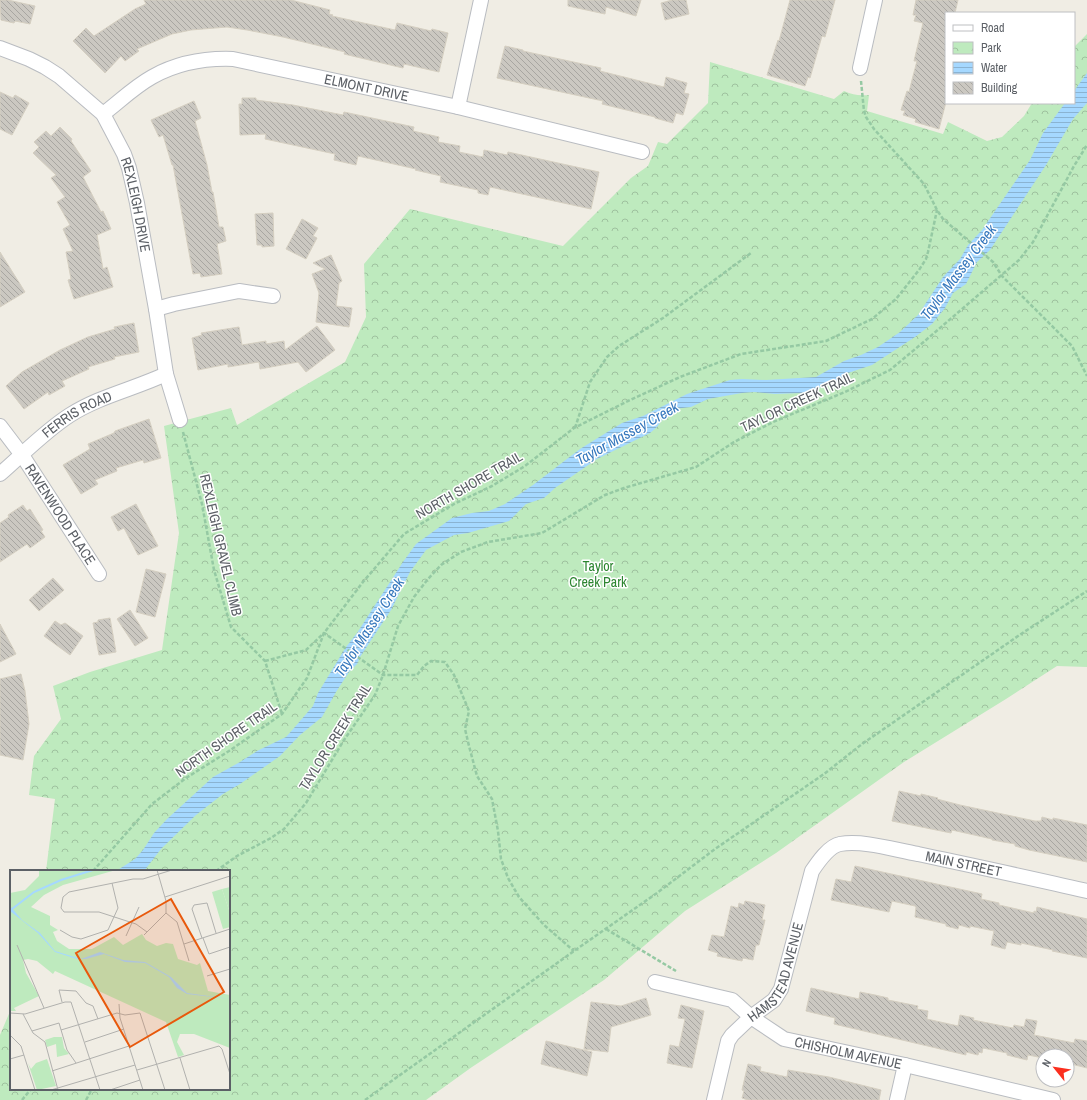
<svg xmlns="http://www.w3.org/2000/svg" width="1087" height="1100" viewBox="0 0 1087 1100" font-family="'Archivo Narrow',sans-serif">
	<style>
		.park { fill: url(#park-crowns) }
		.water { fill: url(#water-rules) }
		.building { fill: url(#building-back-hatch); stroke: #d5cfc1 }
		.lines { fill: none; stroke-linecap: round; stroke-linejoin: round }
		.minor-casing { stroke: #b9bcc1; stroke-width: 16 }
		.path { stroke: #95c9a3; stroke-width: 2.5; stroke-dasharray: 4 2; stroke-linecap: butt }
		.minor { stroke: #fff; stroke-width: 14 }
		.labels { text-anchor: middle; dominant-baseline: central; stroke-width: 3; stroke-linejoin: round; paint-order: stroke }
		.street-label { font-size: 14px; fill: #5c6066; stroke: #fff }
		.park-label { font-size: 14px; fill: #2c8530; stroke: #fff }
		.water-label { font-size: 15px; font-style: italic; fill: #3678bd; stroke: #fff }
		.inset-river { fill: none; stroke: #a5d8ff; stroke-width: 2 }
		.inset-road { fill: none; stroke: #b1b1ae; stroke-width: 1 }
		.view { fill: #e8590c; fill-opacity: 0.15; stroke: #e8590c; stroke-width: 2 }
		.inset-edge { fill: none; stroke: #5c6066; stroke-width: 2 }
	</style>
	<defs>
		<pattern id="park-crowns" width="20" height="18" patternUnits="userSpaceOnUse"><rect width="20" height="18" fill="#beeabe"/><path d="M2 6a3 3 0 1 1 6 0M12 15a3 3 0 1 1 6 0" fill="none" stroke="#9ec19e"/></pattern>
		<pattern id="water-rules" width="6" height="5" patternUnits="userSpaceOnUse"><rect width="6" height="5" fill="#a5d8ff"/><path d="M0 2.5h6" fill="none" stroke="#8ab3d2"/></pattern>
		<pattern id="building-back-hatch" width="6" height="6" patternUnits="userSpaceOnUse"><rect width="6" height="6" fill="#cbc8c1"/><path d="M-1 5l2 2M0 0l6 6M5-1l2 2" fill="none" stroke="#a8a6a1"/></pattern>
	</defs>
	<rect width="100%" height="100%" fill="#f0ede4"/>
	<path class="park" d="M1087,34V667L1057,666L1006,699L904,762L776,853L685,911L604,980L472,1067L426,1100H0V1035L11,1009V1089H229V871H46L55,799L29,795L34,756L61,719L53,686L90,672L162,650L179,533L164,426L231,408L237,425L345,362L366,317L364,264L410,209L563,246L631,178L648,166L658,142L667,144L708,103L710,62L834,99L844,91C853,95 859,96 869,95L867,111L943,134L948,122L987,141L1002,137L1024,116L1032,103H1074V47Z"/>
	<path class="water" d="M1087,73V103L1073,119L1046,165L990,250L977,262L966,284L953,293L945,308L932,324L915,337L872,365L848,373L837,382H830L813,391L801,393L775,394L754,392L742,393L708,399L691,407L674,409L668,412L657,427L650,433L597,459L555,488L544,498L526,504L509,521L468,533L454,535L426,550L410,572L391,610L360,657L357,664L349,672L336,692L322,717L300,735L280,756L240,784L223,794L196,815L161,849L144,871H116L135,859L143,850L154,833L167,819L213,777L240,762L257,751L286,737L294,728L313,706L318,693L346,647L357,633L403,562L416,544L452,518L472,513L489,511L505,504L533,485L580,449L622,423L643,416L687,394L730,380L742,379L766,380L816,377L844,361L861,355L878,347L900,332L918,315L943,277L960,259L968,245L982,230L1030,160L1043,133L1065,103H1074V91Z"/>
	<g class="building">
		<path d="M0,0H8L35,6L30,24L15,21L14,23L1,20Z"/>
		<path d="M144,0H291L330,10L329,14L333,15L332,16L395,30L397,23L431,31L432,29L448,33L439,72L404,64L403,68L344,54L345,52L283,37L247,30L227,27L191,30L172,34L137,49L139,51L125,61L121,56L105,73L73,41L86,28L94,36L135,9L146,4Z"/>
		<path d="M568,0H641L636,16L606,7L605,14L568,6Z"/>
		<path d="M672,0H686L689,14L665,20L661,3Z"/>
		<path d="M790,0H835L825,37L822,36L810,78L808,77L805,86L767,75L778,40L779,41Z"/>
		<path d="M916,0H958L955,13H946V102L939,129L915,122L916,119L903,115L905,111L901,110L907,91L909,92L913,76L917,61H914L923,23L914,21L916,15H913Z"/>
		<path d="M505,46L523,50V51L601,68L600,71L664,87L666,77L687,83L684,93L689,94L683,115L676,113L673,123L655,118V117L602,104L603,101L497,78Z"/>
		<path d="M0,92L13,98L15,95L29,103L12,135L0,129Z"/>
		<path d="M242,98H256V100L293,105L343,115L344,112L414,127L413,131L439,137L438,142L460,146L459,152L483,157L484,150L507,155L508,152L599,172L591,209L490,187L488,195L478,193V190L440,182L441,176L415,170L416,169L358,156L356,165L334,160L335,154L265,139L266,134L240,135L239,104H242Z"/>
		<path d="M194,101L201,118L195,121L207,165L212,192H213L219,227H223L226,241L217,244L222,274L201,277L200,273L193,274L173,165H172L163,135L159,137L151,120Z"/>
		<path d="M60,127L72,139L71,141L91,171L83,177L101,212L103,211L111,229L97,235L103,269L107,267L113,287L74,299L68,280L71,279L66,252L73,251L63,229L70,225L57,202L65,197L51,178L56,175L33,153L39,147L34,142L46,131L51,136Z"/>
		<path d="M273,213L274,246L262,247V245H257L255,214Z"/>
		<path d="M302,219L318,228L313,236L317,238L306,259L286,249Z"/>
		<path d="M0,252L25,292L0,307Z"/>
		<path d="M331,255L342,281L339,283L336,306L352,308L349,327L316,322L319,293L312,274L325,269L313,263Z"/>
		<path d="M134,323L139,352L114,357L115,359L88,367L89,369L62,381L65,386L49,395L48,392L24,409L6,386L22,372L60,350L88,337L115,329L114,327Z"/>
		<path d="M317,326L335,350L306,372L298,362L260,369L259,362L228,367V364L198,370L192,338L202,335L201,333L239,327L242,345L266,341V344L284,341L285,350Z"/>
		<path d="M149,419L161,458L144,463L143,460L116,468L117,471L95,480L98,484L81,494L63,465L90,449L88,444L114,433L115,431Z"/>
		<path d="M136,504L158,546L138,555L124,528L118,531L111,517Z"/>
		<path d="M23,505L27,511L30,509L43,530L41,531L45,537L30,548L27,544L0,562V523L9,517L8,515Z"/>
		<path d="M146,569L166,574L155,617L136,612Z"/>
		<path d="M53,578L64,590L39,611L29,600Z"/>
		<path d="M130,610L148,638L135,646L117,619Z"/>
		<path d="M110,618L116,652L99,655L93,623L98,622V620Z"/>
		<path d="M55,621L61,625L65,623L83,636L70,655L44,636Z"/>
		<path d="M0,624L16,654L0,662Z"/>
		<path d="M21,674L25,691L29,724L23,760L0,755V679Z"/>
		<path d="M899,791L921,796V794L938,798L937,799L960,805L1035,821H1041L1042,817L1053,820V818L1087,825V862L1029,850L1015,846V844L992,840V839L952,830L951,833L892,821Z"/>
		<path d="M855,866L982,894L981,899L999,903V905L1034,913V911L1036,912L1037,907L1087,919V958L1052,951L1053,950L1021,943V945L1007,942L1005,949L991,945L994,931L970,926V928L959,925L958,929L946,926V924L915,917L916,907L915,906L892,901L889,912L831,900L836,879L851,882Z"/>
		<path d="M745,901L765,905L762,920H765L759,945H756L753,960L743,958L742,961L717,956L718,953L708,950L712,935L724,937L731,906L738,908L739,903L744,905Z"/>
		<path d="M811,988L859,999L860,992L875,995L888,998V1000L918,1006L917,1009L928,1011L927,1019L958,1026L960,1015L974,1018L973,1020L1013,1028L1014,1025L1024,1027L1026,1019L1037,1021L1034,1035L1074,1043L1075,1039L1087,1041V1068L1067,1063V1056H1043V1058L1028,1055L1027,1060L1007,1055V1053L983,1048L982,1053L979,1052L978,1055L966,1052V1055L834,1024L835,1018L806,1011Z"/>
		<path d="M646,998L651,1015L611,1027L608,1052L584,1049L591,1002L621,1006Z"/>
		<path d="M681,1005L704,1011L692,1068L667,1063L670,1045L679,1047L685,1019L678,1018Z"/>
		<path d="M546,1041L592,1052L587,1076L541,1064Z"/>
		<path d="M748,1064L761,1067L760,1071L787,1077L788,1070L829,1077L881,1090L879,1100H748L742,1098L744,1091L742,1090Z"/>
	</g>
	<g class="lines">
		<g class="minor-casing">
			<g id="minor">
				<path id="s1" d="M0,48L29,59L45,67L59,76L103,114L124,154L129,168L137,203L156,309L166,374L180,420"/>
				<path d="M860,68L875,0"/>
				<path d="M458,107L481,0"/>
				<path id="s2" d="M103,114C119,102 134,87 152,77C177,63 205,58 233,59L458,107L642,152"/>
				<path d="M156,309L174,304L239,291L273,296"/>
				<path id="s3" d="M0,426L22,455L99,574"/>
				<path id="s4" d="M0,474C23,454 45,431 70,415C100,396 134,389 166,374"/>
				<path id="s5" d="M655,982L732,1000L751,1017L784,1039L905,1065L1053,1100"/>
				<path id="s6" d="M714,1100L728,1041L732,1035L751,1017L774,1000L781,989L812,871C818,862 829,846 840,844C864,840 895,850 918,854C974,866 1031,878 1087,891"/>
				<path d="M897,1100L905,1065"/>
			</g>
		</g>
		<g class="path">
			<path d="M861,81L864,111L866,117L874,129L924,184L937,210L943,219L993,262L1002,276L1072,346L1087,376"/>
			<path d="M575,428L590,382L607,357L619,346L663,318L751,253"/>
			<path d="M183,432L202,504L214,570L231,627L265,661L282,714"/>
			<path d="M265,661L306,650L324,633L383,675H417L424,666L431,661L445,662L454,675L469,711L465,729L469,746L477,776L492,799L498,831L501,859L508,878L519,897L544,925L574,951"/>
			<path d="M93,871L152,804L186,778L229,751L282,714L307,678L324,633L363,582L404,534L454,504L492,486L525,466L574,428L628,401L680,377L741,354L826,341L872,319L896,299L919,270L926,259L928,252L937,210"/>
			<path d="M216,871L237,856L271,838L284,829L306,803L344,740L375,695L383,675L398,626L414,597L428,579L441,565L461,552L488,542L542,533L605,495L624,488L696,467L734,442L773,422L845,392L890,370L926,340L1019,260L1033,242L1074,166L1087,145"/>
			<path d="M606,929L676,971"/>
			<path d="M22,1100L31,1089"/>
			<path d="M86,1100L92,1089"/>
			<path d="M365,1100L574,951L657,893L715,849L824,774L862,744L1021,634L1087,591"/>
		</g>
		<use href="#minor" class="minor"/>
	</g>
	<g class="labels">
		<g class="street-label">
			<text stroke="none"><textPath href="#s2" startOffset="282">ELMONT DRIVE</textPath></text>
			<text stroke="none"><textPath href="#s1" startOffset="221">REXLEIGH DRIVE</textPath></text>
			<text transform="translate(797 402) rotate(-25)">TAYLOR CREEK TRAIL</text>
			<text stroke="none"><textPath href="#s4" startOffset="98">FERRIS ROAD</textPath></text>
			<text transform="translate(469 485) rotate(-30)">NORTH SHORE TRAIL</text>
			<text stroke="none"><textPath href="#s3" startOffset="107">RAVENWOOD PLACE</textPath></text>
			<text transform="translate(221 545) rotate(77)">REXLEIGH GRAVEL CLIMB</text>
			<text transform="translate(335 737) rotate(-58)">TAYLOR CREEK TRAIL</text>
			<text transform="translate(226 739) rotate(-35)">NORTH SHORE TRAIL</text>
			<text stroke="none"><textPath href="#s6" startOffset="423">MAIN STREET</textPath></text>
			<text stroke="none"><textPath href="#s6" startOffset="148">HAMSTEAD AVENUE</textPath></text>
			<text stroke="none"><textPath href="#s5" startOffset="210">CHISHOLM AVENUE</textPath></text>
		</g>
		<g class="park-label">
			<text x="598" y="566">Taylor<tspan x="598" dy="16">Creek Park</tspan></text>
		</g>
		<g class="water-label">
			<text transform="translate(958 272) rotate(-53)">Taylor Massey Creek</text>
			<text transform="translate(627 433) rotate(-29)">Taylor Massey Creek</text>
			<text transform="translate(369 627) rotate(-57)">Taylor Massey Creek</text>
		</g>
	</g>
	<g transform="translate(10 870)">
		<rect width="220" height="220" fill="#f0ede4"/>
		<path d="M220,17V43L212,19ZM37,189L46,216L27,220L18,193L21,199L26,193Z" fill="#beeabe"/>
		<path d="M29,0H106L53,15L34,25L21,37L40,46V55L48,60L43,62L47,71L59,79H82L104,67L113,75L132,64L136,70L147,76L156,73L163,74L168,89L187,95L190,93L198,121L220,125V178L184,164H170L167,172L174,185L168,187L156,152L45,101L43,104L27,91L18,89L13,90L16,103L29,126L4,138L6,141H0V23L15,20L29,6ZM212,19L220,43V57L213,59L202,22ZM44,167H52L54,178L59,184L47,187L46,174L37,177L35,170Z" fill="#beeabe"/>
		<path d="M0,36L12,50L30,63L45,81L71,89L90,82L113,90L135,92L161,107L177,123L220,129L177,124L167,118L159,107L135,93L115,92L94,84L76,89H67L45,82L28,63L0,41Z" fill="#a5d8ff"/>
		<path class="inset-river" d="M2,39L24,22L51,10L83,0"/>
		<path class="inset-road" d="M155,27L220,6M156,43L167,52L179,91M50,60L62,67L71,69L98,60L108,38L102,13M137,62L126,54L89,42H54L51,38L53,27L59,22L123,9H133L162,0M134,65L156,43V31L147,0M116,66L129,37M192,68L182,39L184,35L197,33L206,63M193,68L199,84L220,77M174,74L220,59M7,75L34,138M197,106L220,99M52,132L49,120L66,121L76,133L83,136L88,149M109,134L110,148L133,220M0,143L15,144L55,132H61L90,220M13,144L23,163L35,172L48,220M51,160L107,143L115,145L130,143L155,220M22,161L49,153L57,180L66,193M0,165L11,176L25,220M75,172L114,159M170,188L180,220M0,189L14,185M127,200L209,176L212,179L220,204M42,201L119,176M41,220L125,195M100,220L130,210"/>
		<path class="view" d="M161,29L214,122L120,177L66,83Z"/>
		<rect width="220" height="220" class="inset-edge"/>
	</g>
	<rect x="945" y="12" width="130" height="92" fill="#ffffff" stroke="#bebfc2"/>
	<rect x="953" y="25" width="20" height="6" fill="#ffffff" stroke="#bebfc2"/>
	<text x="981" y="32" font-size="12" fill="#5c6066">Road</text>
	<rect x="953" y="42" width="20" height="12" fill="url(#park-crowns)" stroke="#bebfc2"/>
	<text x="981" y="52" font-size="12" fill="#5c6066">Park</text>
	<rect x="953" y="62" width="20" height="12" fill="url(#water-rules)" stroke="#bebfc2"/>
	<text x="981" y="72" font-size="12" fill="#5c6066">Water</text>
	<rect x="953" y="82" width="20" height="12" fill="url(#building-back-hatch)" stroke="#bebfc2"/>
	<text x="981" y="92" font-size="12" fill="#5c6066">Building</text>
	<g transform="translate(1055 1068) rotate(300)"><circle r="19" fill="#ffffff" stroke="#bebfc2"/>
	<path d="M0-3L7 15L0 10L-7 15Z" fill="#fb2f1f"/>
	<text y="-6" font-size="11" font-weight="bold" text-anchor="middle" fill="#5c6066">N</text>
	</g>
</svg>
